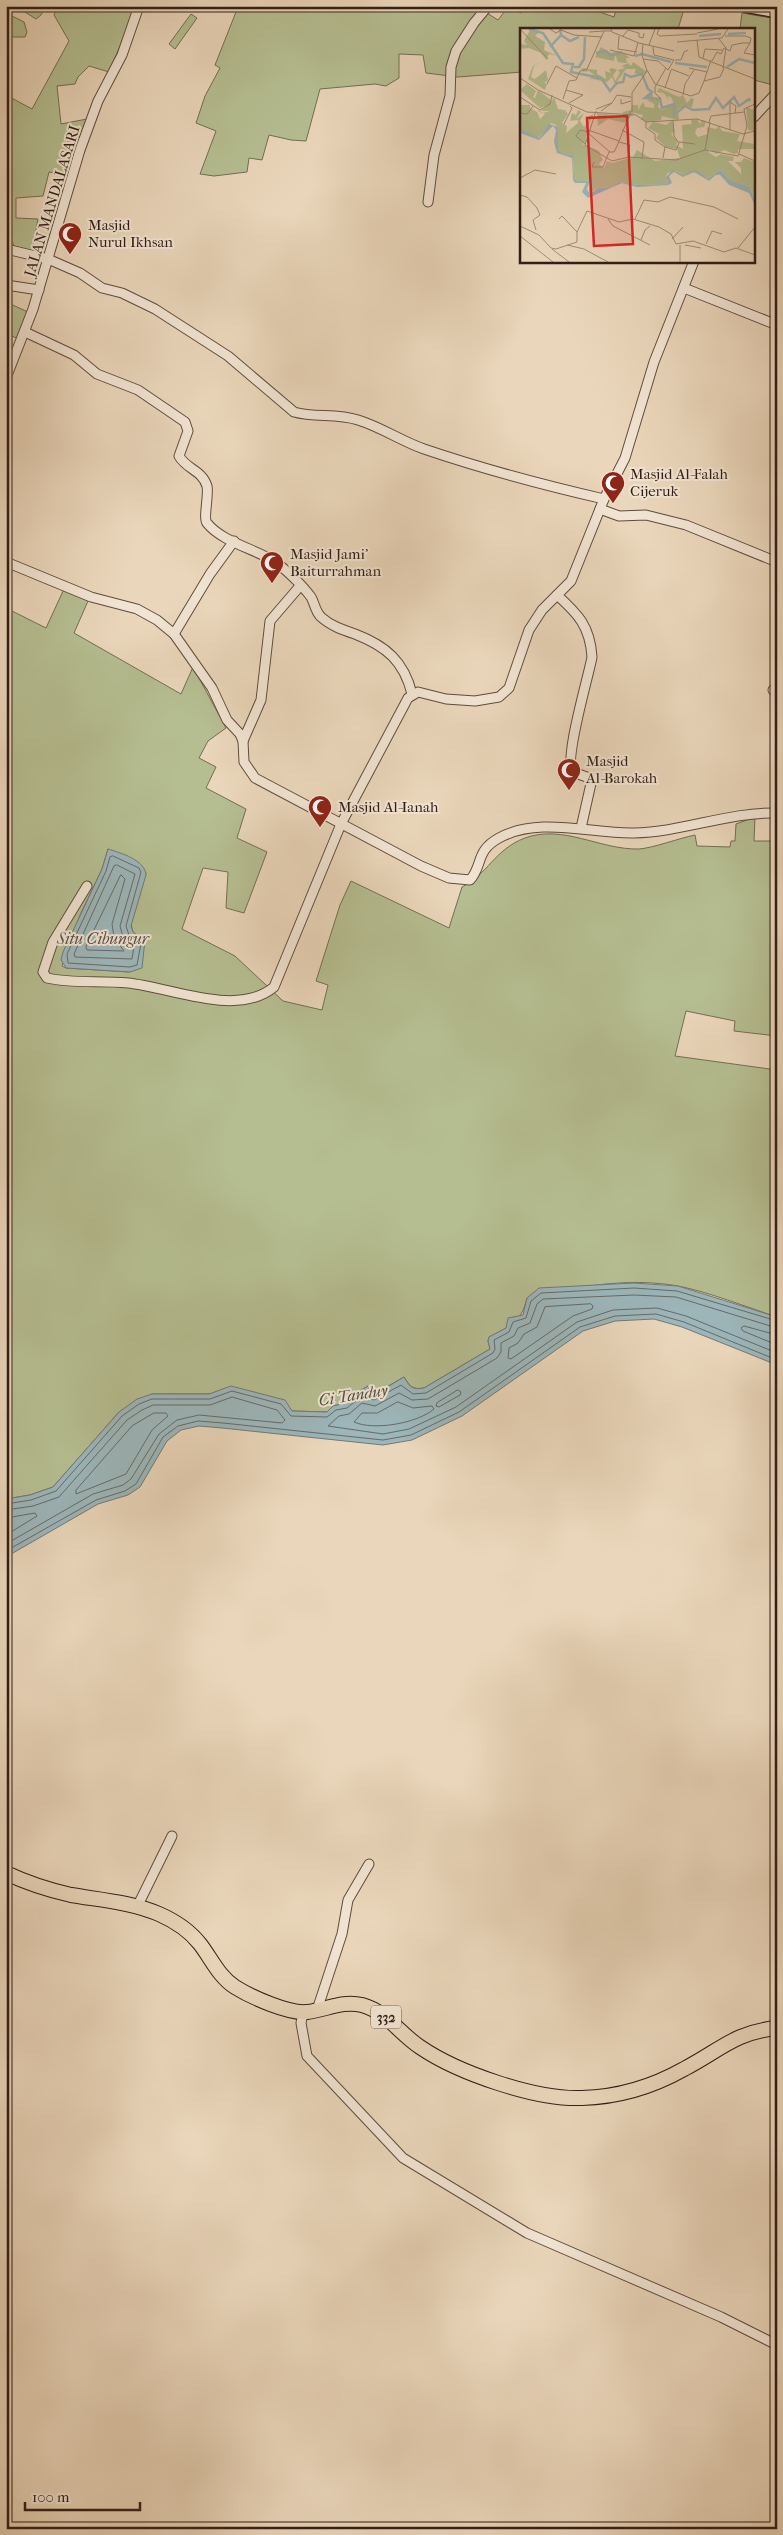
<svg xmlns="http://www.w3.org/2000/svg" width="783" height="2535" viewBox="0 0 783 2535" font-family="'IM FELL French Canon',serif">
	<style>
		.green { fill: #b5be91; stroke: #736e54; fill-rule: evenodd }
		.water { fill: #9cb6ba; stroke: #717978 }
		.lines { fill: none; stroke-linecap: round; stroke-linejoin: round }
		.shore { stroke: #666a68; stroke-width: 1 }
		.street-casing { stroke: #5f4c3f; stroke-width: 11 }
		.secondary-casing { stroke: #311e16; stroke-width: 14 }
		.primary-casing { stroke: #311e16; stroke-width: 16 }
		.street { stroke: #f1e4d2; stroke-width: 9 }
		.secondary { stroke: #f1e4d2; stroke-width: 11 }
		.primary { stroke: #ead6ba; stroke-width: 14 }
		.labels { text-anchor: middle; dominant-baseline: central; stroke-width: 4; stroke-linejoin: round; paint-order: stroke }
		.shield { fill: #f1e4d2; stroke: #6b594e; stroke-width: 1 }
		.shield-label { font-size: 14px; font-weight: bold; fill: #311e16 }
		.street-label { font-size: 15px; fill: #311e16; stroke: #f1e4d2 }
		.poi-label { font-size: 15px; fill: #311e16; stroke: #f1e4d2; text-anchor: start }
		.water-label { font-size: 16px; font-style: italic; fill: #514c47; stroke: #f1e4d2 }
		.inset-river { fill: none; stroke: #9cb6ba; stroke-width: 2.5 }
		.inset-road { fill: none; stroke: #a08c78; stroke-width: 1 }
		.view { fill: #d62828; fill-opacity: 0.15; stroke: #d62828; stroke-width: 2.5 }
		.inset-edge { fill: none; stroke: #311e16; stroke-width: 2.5 }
	</style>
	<rect width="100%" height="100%" fill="#ead6ba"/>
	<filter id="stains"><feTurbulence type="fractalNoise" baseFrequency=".004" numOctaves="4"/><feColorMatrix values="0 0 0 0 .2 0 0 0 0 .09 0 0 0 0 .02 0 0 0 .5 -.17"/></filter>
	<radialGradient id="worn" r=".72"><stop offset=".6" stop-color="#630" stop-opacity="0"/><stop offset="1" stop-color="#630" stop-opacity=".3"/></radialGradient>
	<g class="green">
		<path d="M23,6H46L41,15L36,19L25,12Z"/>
		<path d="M58,6H137L109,72L89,66L78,77L75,84L57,86L61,124L87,119L65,175L49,172L43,196L16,198V218L38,219L32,251L14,246L6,226V95L32,109L69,41L54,15Z"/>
		<path d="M234,6H485L482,10L498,20L508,7L521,13L524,6H599L597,11L614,17L617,6H685L678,29H522V72L458,77L426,73L423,55L399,54V78L386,86L375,84L320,89L306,141L291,140L269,135L262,160L249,158L247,172L214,176L200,174L216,131L196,123L205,96L220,68L215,65L236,12Z"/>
		<path d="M6,13L24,22L27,32L25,37H6Z"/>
		<path d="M742,13L777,19V86L754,80V29H740Z"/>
		<path d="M191,14L197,18L175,49L169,44Z"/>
		<path d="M6,302L28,312L17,338L6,334Z"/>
		<path d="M64,589L88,601L74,633L181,694L193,667L226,728L208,741L199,758L216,767L206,788L246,809L237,838L267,852L244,913L226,908L228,872L203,868L182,929L235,956L283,1001L322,1010L328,985L316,981L340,905L351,881L449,928L462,887C487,875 495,849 525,838C563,824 600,850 639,849C653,848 680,838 695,835L697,846L730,847L731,841H735L736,824L755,817L754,841H777V1036L734,1031L735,1021L686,1011L675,1056L777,1070V1317C746,1307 709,1292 678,1286C627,1277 576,1287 527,1298C521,1323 511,1326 489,1337L488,1341L490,1349L424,1388C412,1390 410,1386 404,1377L371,1396L368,1386C355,1393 347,1404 333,1406L328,1412L292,1411L209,1394H152L119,1412L53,1487L30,1495L6,1499V608L46,628ZM108,849L146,873L131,924L133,932L130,972L66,968L62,966L80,915L102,869Z"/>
	</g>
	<g class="water">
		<path d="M108,849C121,853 145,860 146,875L131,926L133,932L145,940L142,968L130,972L66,968L61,960L63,952L102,869Z"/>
		<path d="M634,1283L678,1286L777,1317V1365L682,1327L654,1319L615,1321L583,1331L462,1416L412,1440L383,1445L222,1428L199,1426L181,1430L167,1441L140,1487L128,1495L98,1504L6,1557V1499L30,1495L53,1487L119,1412L137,1399L152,1394H209L231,1386L285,1400L292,1411L327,1412L333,1406C347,1404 355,1393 368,1386L372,1396L404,1377C410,1387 412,1390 424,1388L490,1349L488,1341L489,1337L506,1328L508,1318L523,1315L527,1298L539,1288Z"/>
	</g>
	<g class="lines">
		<g class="shore">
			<path d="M113,856L139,868L141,872L126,926L129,935L141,943L137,965L130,967L68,963L67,954L106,871L110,857Z"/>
			<path d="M117,865L135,874L120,926L123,937L134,946L132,959L75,957L74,954L114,866Z"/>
			<path d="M121,875L125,879L112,924L114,937L124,951L87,950L86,947Z"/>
			<path d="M591,1304L593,1306L592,1309L573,1316L511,1359L508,1358L509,1348L518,1343L524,1334L537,1327L545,1307Z"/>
			<path d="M777,1328L676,1297L634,1295L543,1299L537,1304L530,1323L518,1328L514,1336L501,1343V1352L497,1358L428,1399L412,1400L399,1393L375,1406L362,1403L349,1414L339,1416L328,1426L383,1434L409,1429L456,1407L577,1322L613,1310L657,1308L686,1316L777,1353"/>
			<path d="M777,1335L744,1326L741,1328L743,1331L777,1345"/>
			<path d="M458,1390L461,1392L460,1395L439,1407L436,1406L437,1403Z"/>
			<path d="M398,1402L413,1408L432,1406L434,1409C418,1423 374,1431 354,1422L362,1413H377Z"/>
			<path d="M154,1413H166L168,1416L152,1430L126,1474L76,1494V1490L132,1426Z"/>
			<path d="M6,1504L31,1500L56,1491L122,1416L139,1404L152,1399H210L232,1391L281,1404L291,1416L327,1417L336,1410L347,1408L363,1395L374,1400L401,1385L413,1394L426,1393L493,1353L495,1349L494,1340L509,1332L513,1322L526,1318L531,1301L541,1293L634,1288L677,1291L777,1321"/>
			<path d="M6,1510L33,1506L59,1497L127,1420L142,1410L153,1405H210L232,1397L277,1410L285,1420L282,1423L199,1415L177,1420L159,1434L131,1479L123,1485L93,1494L6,1544"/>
			<path d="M6,1518L35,1513L37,1516L6,1535"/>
			<path d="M6,1551L96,1500L125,1491L136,1484L163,1437L178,1426L198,1421L223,1423L383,1440L411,1435L459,1412L580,1327L615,1316L656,1314L684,1322L777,1360"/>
		</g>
		<g class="street-casing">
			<g id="street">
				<path d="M754,117L777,92"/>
				<path d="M428,202L434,155L450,96L451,67L456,51L474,23L488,6"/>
				<path d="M6,249L48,259L80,273L102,288L122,293L155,309L228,356L294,412C315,418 336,413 358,420C381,427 401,441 424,449C483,469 543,485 604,499"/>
				<path d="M6,285L39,290"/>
				<path d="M684,288L777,325"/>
				<path d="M25,332L74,355L97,374L138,390L185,422L188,431L179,456C186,469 202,470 207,486C209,496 203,518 207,523C221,541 254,549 272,560C285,568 302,585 311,597C315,604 315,611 321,617C331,626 343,630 355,634C386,646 404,661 412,694"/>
				<path d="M6,378L33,309L80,150L98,101L122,55L139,6"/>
				<path d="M600,509L619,516L646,515L686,525L777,562"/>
				<path d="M6,562L91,597L137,609L157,620L174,634L212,688L227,720L240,734L243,741L244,762L255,778L421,866L449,878L470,880C483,866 475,851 499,838C539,816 591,834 634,833C683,832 728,812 777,813"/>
				<path d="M557,595C578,614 590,626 592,657C589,675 563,761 573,772L592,779L581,828"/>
				<path d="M174,634L210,574L234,541"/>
				<path d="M773,690H777"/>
				<path d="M243,741L261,700L270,621L300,586"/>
				<path d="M87,886L53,942L43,972L47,978C72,984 101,980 128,983C170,987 237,1018 274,987L341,824L408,698L418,692L446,699L475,701L499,697L509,688L529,630L542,610L571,581L604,499L625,458L654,362L694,261"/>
				<path d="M138,1905L172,1836"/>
				<path d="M317,2010L342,1934L348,1900L369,1864"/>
				<path d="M303,2013L301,2023L307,2056L403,2158L527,2233L721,2317L777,2345"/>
			</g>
		</g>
		<g class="secondary-casing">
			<path id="secondary" d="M745,6L777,12"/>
		</g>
		<g class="primary-casing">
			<path id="primary" d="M6,1873C27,1883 49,1890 71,1895C101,1900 131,1902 159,1914C175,1921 189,1930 200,1944C211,1958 219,1977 235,1987C251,1997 289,2014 307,2012C326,2010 342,2000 362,2005C387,2012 399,2033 420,2047C458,2073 536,2100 582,2098C619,2097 652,2087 684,2069C719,2051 735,2032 777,2028"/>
		</g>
		<use href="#street" class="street"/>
		<use href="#secondary" class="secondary"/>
		<use href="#primary" class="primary"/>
	</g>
	<defs>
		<g id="mosque-pin" transform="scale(1.25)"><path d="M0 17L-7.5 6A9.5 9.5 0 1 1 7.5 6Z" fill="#8f2418" stroke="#f1e4d2"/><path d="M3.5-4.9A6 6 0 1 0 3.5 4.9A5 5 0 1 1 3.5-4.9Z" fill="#fff"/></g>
	</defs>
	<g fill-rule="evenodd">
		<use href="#mosque-pin" x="70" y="234"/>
		<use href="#mosque-pin" x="613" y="483"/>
		<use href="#mosque-pin" x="272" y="563"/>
		<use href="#mosque-pin" x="569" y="770"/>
		<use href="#mosque-pin" x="320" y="807"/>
	</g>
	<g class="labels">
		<rect class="shield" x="371" y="2005.5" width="30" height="23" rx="4"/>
		<g class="shield-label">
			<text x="386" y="2017">332</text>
		</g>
		<g class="street-label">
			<text transform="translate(52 201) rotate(-73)">JALAN MANDALASARI</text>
		</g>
		<g class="poi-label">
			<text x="88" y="225">Masjid<tspan x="88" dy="17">Nurul Ikhsan</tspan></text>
			<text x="630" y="474">Masjid Al-Falah<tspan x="630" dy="17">Cijeruk</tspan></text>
			<text x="290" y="554">Masjid Jami'<tspan x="290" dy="17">Baiturrahman</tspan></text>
			<text x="586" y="761">Masjid<tspan x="586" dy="17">Al-Barokah</tspan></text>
			<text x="338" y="807">Masjid Al-Ianah</text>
		</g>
		<g class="water-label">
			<text x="103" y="938">Situ Cibungur</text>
			<text transform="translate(353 1395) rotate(-9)">Ci Tanduy</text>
		</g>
	</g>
	<g transform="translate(520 28)">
		<rect width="235" height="235" fill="#ead6ba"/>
		<path d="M10,2L19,4L15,8L25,14L24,22L37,28L29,26L26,32L21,25L9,20L0,21L1,16L7,17L4,13ZM81,19L91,25L101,23L110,30H106L107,35H104L98,34L95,26L94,33L75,29ZM21,34L14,38L11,49L15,51L26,42L28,52L24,55L27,56L25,62L8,51L13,38ZM113,34L127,44L123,47L114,45L116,41H106L95,56L92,49L87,54L68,50L77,49L69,43L63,44L61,40L77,42V46L86,51L85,43L91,45L89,41L93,40L97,42L93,47L95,53L100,45L98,42L105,40L102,38L108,35L111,38ZM7,56L16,63L13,69L15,70L18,62L32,73L34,69L38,81L45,82L48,86L42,95L47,98L46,105L58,95V92L50,93L52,85L56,87L58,82L61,84L56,91L64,85L60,93L64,99L70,92L67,90L74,85L66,101V114L62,116L79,123L83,132L79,136L84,140L87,133L92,135L113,129L117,122L135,133L160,130L157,121L146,119L136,110L139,106L128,100L133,94L146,97L152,93L155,103L151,106L158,113L156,117L163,121L162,97L172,96L171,92L177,91L180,96L182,92L186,93L184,99L177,100L175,105L178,109L187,106V99L196,101L199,98L202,103L220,106L217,113L235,116V121H218V125L214,126L204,122L196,126L189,121L188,124L196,129L201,126L214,129L213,133H208L221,146V140L215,134H221L224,130L235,134V172L230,159L210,152L200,142L188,151L179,143L164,147L156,143L148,145L145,150L149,154L146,156L119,157L98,154L92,159L78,160L69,165L70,153H57L54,149L53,127L43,126L38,121L36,97L31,95L18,110L0,102L1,74V77H10V80L17,84L20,91L25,86L19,84L18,82L23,85L30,83H21L28,77L20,80L0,62ZM139,60L159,69L163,67L167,75L171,70L174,71L172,79L165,78L158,81L159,91L157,92L142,88L141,92L126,94L121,91L123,87L114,85L105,95L88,91L78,98L77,85L102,88L103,92V84L111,82L112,77H118V82L123,74L125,79L134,80V76L127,72L133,71L126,70L128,66L132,65L134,72L140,71L138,79L142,82L154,76L151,69L147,68L149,73L144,65L137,64ZM226,79L235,82L234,103L228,102Z" fill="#b5be91"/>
		<path d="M29,96L38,99V121L43,126L53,127L54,149L57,153H70L67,161L70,166L78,160L92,159L98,154L119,157L146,156L149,154L145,150L153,142L164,147L173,142L179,143L188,151L200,142L210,152L230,159L235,174L229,163L211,156L199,144L189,153L174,144L163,149L154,144L149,148L152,155L148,157L117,159L102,155L68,170L62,164L66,155H55L53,152L52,130L37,125L34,114L36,102L33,98L19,112L0,105L3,102L19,110Z" fill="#9cb6ba"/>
		<path class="inset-river" d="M9,1L23,5L43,35L53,36L51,44L81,50L90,63L97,55L103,54L105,46L111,49L122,46L128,61L132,64L125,70L140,71L142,80L154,76V87L165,78L173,82L189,81L196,70L203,80L214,69L219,78L229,71L230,73M208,6L226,5M41,7L50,13L59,9M179,8L201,6M30,19L41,7L40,1M76,25L86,23L90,27L100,26M115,28L122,26L151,34M155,35L187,39M54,39H59L64,31L65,9M207,39L219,31L235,35M196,146L200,145L210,156L230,164L235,175"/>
		<path class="inset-road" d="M0,1L28,31M30,1L36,5L41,2L54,7L82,9M91,1L92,4L119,15L154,23M139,1L137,6L140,8L177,6M69,4L84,3M177,5L198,1M99,8L98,21L117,24M103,8L108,2L119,5V9L123,10L124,5M205,8H225L231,10L230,15M199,11L206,20L203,40M177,12L179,29L235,51M157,14L202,10L208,1M129,17L135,1M133,19L134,27L154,32M90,22L114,28L118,15M183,30L185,21L202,22M123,31L138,33L148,42L154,32M155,32H161L164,24L168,22M192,33L197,24L201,26L204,20L210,23L212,17L223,15H230L224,25L235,27M169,40L187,44M151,41L169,48M127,42L135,56L171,68L179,65L184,53L200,49L204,40M0,50L18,62L67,84L116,87L126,94L177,91L223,106L235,103M184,53L191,32M27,56L36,38L57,50M145,60L151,42M46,62L63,67L49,75M163,67L165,56L174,42M0,69L20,82L30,76L32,67M43,71L49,53L56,52L60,43L67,41L84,3H91M101,71V76L111,73M141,71L135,65V59L146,40M76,81L92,75M76,83L65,117L92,133L109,129L156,132L185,122M81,83L92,75L97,67L111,69M112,84V65L127,43L122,27L123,16M0,85L7,86L13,78M126,94V100L135,106V112L145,119L143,130M189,94L191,88L224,84M190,94L185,122L218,128L227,98L224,81L235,76M44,96L52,80L50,78M68,102L99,113M102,102L124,114L122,131M210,102V74L216,78L215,85M69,106L90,124M99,114L110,117L108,123M159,114L175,116M65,116L56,108L60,102L69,104M145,119L156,122L159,115L154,108L153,92M219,126L235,133M74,134L72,139H83L89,124H94L97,118L111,83M0,150L15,142L36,146M0,167L7,169L17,180L20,187L13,192L16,202M39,191L42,188L57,204M88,191L93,198L130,217M115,191L124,172L138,174L150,169L194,179L218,191M0,198L19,207L31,220L36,221L57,214V204L67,183L99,194L113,191L139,199L151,206L156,216L173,213L204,224L216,220L235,227M0,208L33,234M152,211L163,199M121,212L125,202L130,198M186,216L192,203L202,206M47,217L64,221L88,234M160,217V234M165,217L181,220M218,220L235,199M32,221L49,234"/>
		<path class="view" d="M107,88L113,216L74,218L67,90Z"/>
		<rect width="235" height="235" class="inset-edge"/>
	</g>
	<rect width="783" height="2535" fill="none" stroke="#ead6ba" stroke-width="25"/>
	<rect x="8" y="8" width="768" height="2520" fill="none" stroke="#311e16" stroke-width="2.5"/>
	<rect x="12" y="12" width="758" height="2510" fill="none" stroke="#311e16"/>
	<path d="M25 2502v8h115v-8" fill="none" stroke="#311e16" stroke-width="2.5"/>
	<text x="32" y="2502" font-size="15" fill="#311e16" stroke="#f1e4d2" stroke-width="4" paint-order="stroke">100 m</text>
	<rect width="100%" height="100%" filter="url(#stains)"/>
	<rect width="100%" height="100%" fill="url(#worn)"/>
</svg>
